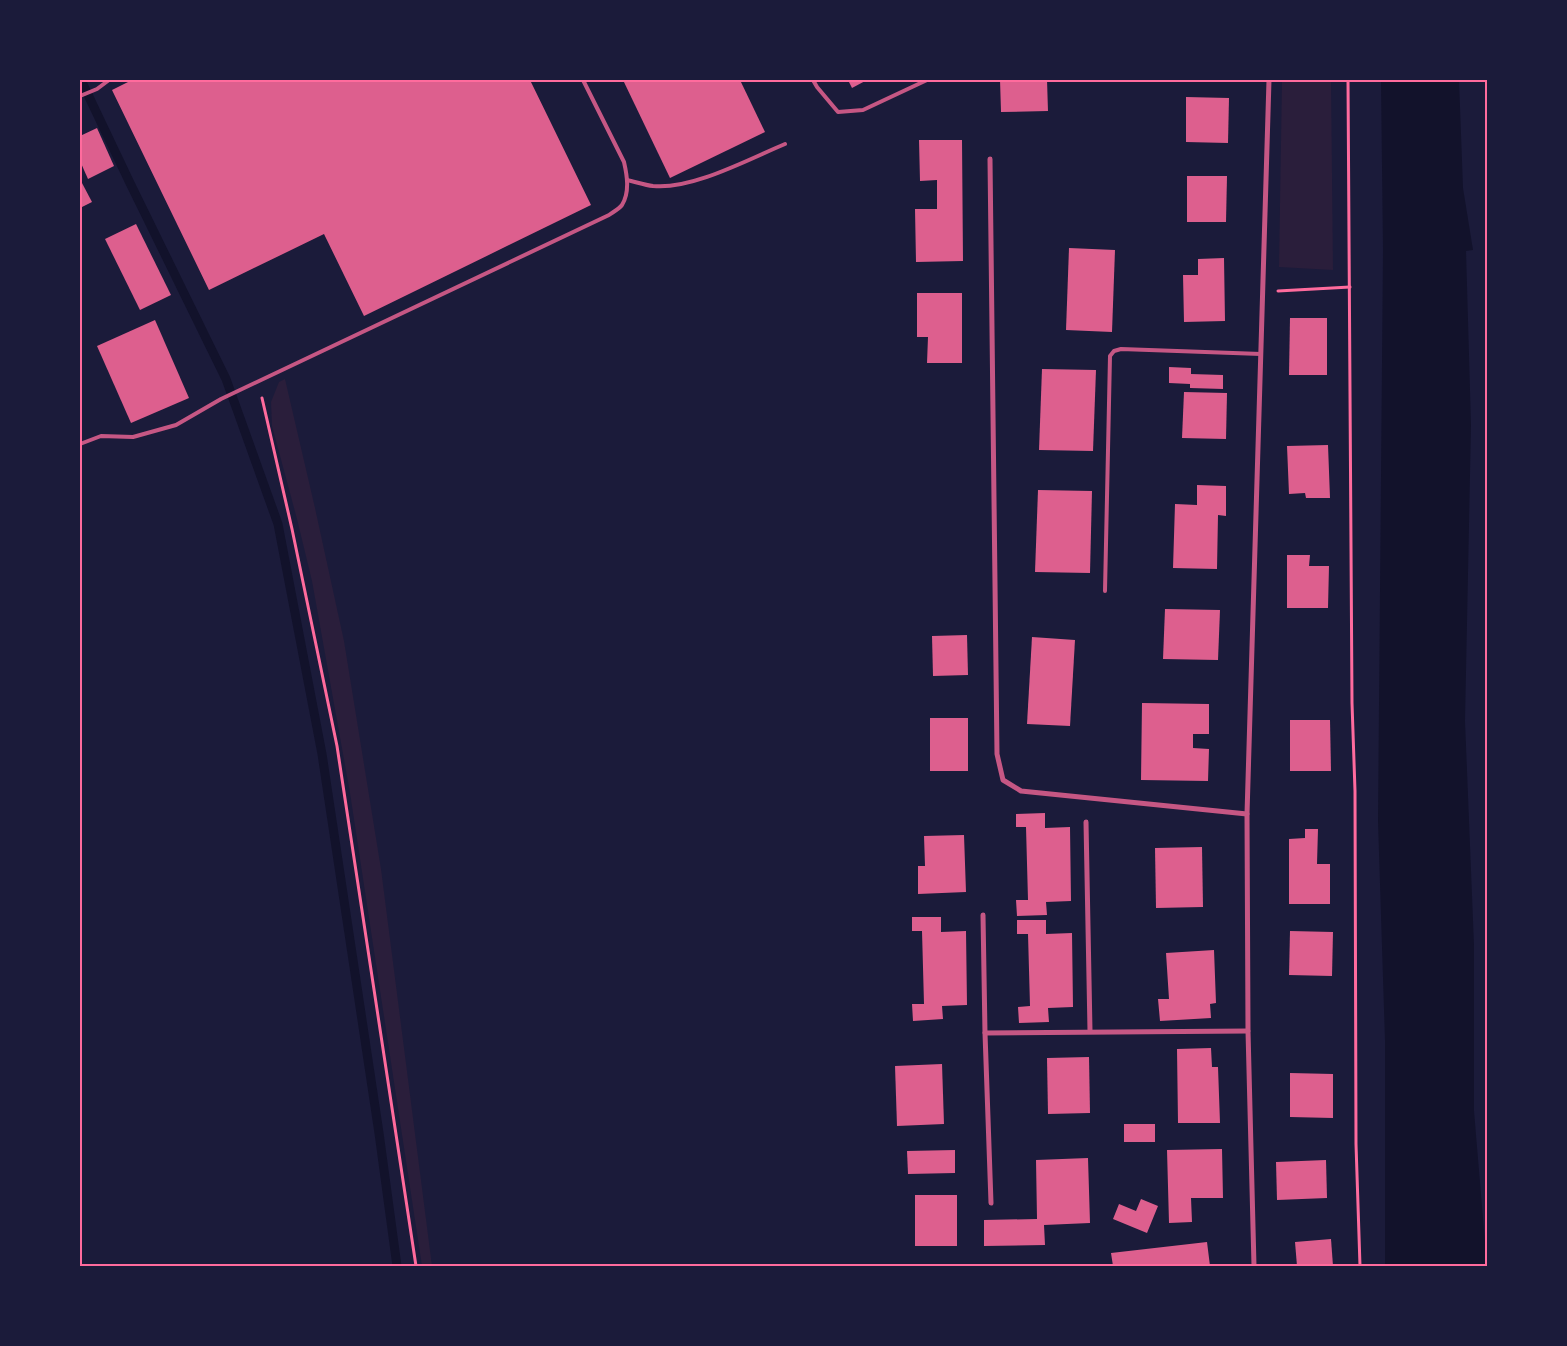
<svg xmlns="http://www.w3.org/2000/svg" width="1567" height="1346" viewBox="0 0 1567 1346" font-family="Cabin,sans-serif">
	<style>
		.green { fill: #2a1e3b }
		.water { fill: #12122b }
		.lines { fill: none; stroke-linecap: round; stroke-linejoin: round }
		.stream { stroke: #12122b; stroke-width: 9 }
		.building { fill: #dd5f8e }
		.path { stroke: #ff6b9d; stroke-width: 3 }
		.service { stroke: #c65784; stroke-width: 4 }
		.minor { stroke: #c65784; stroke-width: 5 }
		.neatline { fill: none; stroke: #ff6b9d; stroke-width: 2 }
	</style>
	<rect width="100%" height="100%" fill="#1b1b3a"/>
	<g class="green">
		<path d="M1282,80H1331L1333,270L1279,267Z"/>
		<path d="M285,379L315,508L344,641L381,869L432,1266H422L350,793L312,581L297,519L272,426L271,402L279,382Z"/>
	</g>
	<path class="water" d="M1381,80H1459L1463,188L1473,250L1466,251L1471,425L1465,721L1474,945V1111L1487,1266H1385V1040L1378,821L1383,250Z"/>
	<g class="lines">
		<path class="stream" d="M81,80L129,181L226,379L278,524L322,754L379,1133L397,1266"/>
	</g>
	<g class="building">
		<path d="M132,80H530L591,205L364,316L324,234L209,290L112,90Z"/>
		<path d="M623,80H740L765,132L670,178Z"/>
		<path d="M848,80H867L852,88Z"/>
		<path d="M1000,80H1047L1048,111L1001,112Z"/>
		<path d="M1186,97L1229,98L1228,143L1186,142Z"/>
		<path d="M97,128L114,166L88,179L80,161V136Z"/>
		<path d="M919,140H962L963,261L916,262L915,209H937V180L920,181Z"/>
		<path d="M1187,176H1227L1226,222H1187Z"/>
		<path d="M82,183L92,202L80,208V184Z"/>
		<path d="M136,224L171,295L140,310L105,239Z"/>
		<path d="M1069,248L1115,250L1112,332L1066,330Z"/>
		<path d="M1224,258L1225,321L1184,322L1183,275H1198V259Z"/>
		<path d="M917,293H962V363H927L928,337H917Z"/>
		<path d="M1290,318H1327V375H1289Z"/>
		<path d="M155,320L189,398L131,423L97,346Z"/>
		<path d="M1169,367L1191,368V374L1223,375V389L1190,388V384L1169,383Z"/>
		<path d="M1042,369L1096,370L1093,451L1039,450Z"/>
		<path d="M1184,392L1227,393L1226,439L1182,438Z"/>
		<path d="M1328,445L1330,498H1306L1305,493L1289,494L1287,446Z"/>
		<path d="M1197,485L1226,486V516L1218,515L1217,569L1173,568L1175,504L1197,505Z"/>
		<path d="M1038,490L1092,491L1090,573L1035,572Z"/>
		<path d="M1287,555H1310L1309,566H1329L1328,608H1287Z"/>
		<path d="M1165,609L1220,610L1218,660L1163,659Z"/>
		<path d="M967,635L968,675L933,676L932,636Z"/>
		<path d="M1032,637L1075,640L1070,726L1027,724Z"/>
		<path d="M1142,703L1209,704V734H1193V748L1209,749L1208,781L1141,780Z"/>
		<rect x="930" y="718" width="38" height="53"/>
		<path d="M1290,720H1330L1331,771H1290Z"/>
		<path d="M1045,813V828L1070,827L1071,901L1046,902L1047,915L1017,916L1016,900H1028L1026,827H1016V814Z"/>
		<path d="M1305,829H1318L1317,864H1330V904H1289V839L1305,838Z"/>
		<path d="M964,835L966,892L918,894V866H925L924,836Z"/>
		<path d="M1202,847L1203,907L1156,908L1155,848Z"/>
		<path d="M912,917H941V932L966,931L967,1005L942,1006L943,1019L913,1021L912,1004H924L922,931H912Z"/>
		<path d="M1017,920H1046V934L1072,933L1073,1007L1048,1008L1049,1022L1019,1023L1018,1007L1030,1006L1028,934H1017Z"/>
		<path d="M1290,931L1333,932L1332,976L1289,975Z"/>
		<path d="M1214,950L1216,1003L1210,1004L1211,1018L1160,1021L1158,999H1169L1166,953Z"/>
		<path d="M1211,1048L1212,1067H1218L1220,1123H1178L1177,1049Z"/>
		<path d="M1089,1057L1090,1113L1048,1114L1047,1058Z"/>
		<path d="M942,1064L944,1124L897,1126L895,1066Z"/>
		<path d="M1290,1073L1333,1074V1118L1290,1117Z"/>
		<rect x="1124" y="1124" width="31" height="18"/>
		<path d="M1222,1149L1223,1198H1191L1192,1222L1169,1223L1167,1150Z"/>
		<path d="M955,1150V1173L908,1174L907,1151Z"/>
		<path d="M1088,1158L1090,1223L1044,1225L1045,1245L984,1246V1220L1037,1219L1036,1160Z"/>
		<path d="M1326,1160L1327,1198L1277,1200L1276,1162Z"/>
		<rect x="915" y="1195" width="42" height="51"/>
		<path d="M1141,1199L1158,1206L1147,1233L1113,1219L1119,1204L1136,1211Z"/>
		<path d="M1331,1239L1333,1266H1297L1295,1242Z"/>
		<path d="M1207,1242L1210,1266H1113L1111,1253Z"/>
	</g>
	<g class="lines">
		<g class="path">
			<path d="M1348,80L1352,703L1355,791L1356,1144L1360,1266"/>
			<path d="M1278,291L1350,287"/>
			<path d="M262,398L292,529L337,746L416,1266"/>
		</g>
		<g class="service">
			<path d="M813,80L817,87L838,112L863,110L927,80"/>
			<path d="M80,96L97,89L109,80"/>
			<path d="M627,180C636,182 645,185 653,186C692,190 749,159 785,144"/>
			<path d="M80,444L101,436L133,437L176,425L221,399L609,215C613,212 619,209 622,205C630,192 627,175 624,162L583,80"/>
			<path d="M1105,591L1110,356L1114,351L1121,349L1261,354"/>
		</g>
		<g class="minor">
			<path d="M990,159L997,754L1003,780L1021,791L1247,814"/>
			<path d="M1086,822L1090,1031"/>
			<path d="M983,915L985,1033L1248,1031"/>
			<path d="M985,1033L991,1203"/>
			<path d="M1254,1266L1248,1031L1247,814L1269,80"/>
		</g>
	</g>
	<rect width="1567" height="1346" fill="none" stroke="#1b1b3a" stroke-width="162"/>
	<rect x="81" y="81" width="1405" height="1184" class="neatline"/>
</svg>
